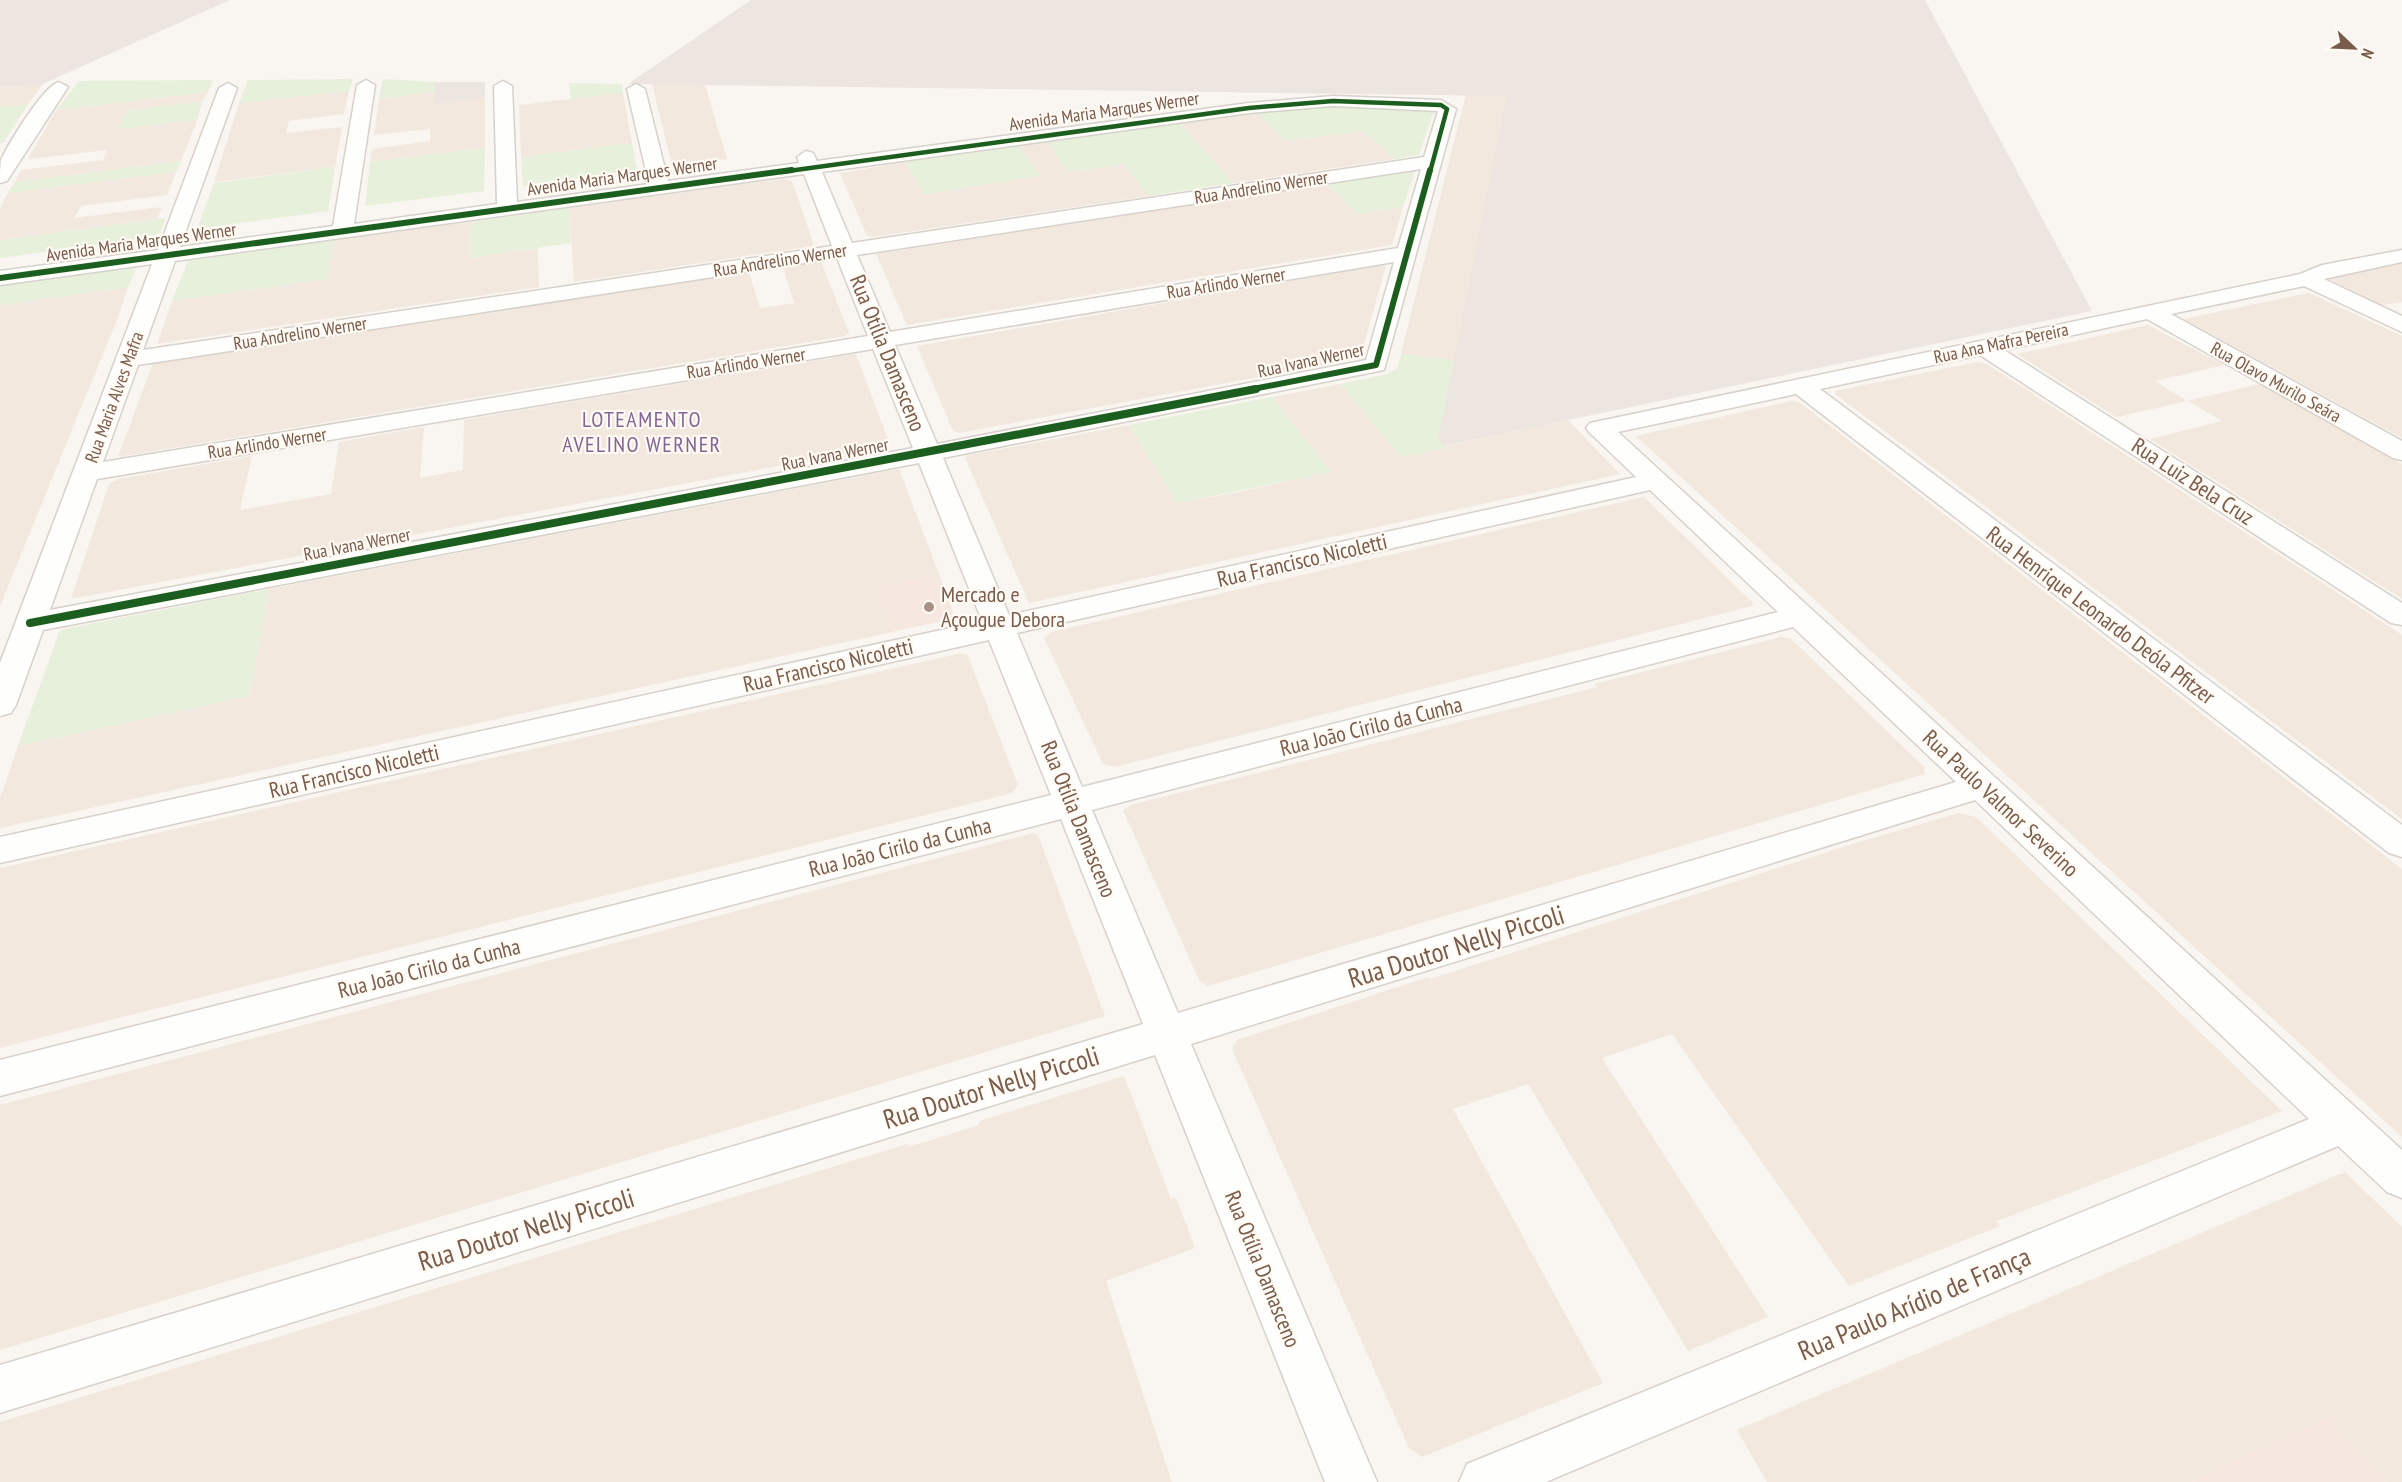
<svg xmlns="http://www.w3.org/2000/svg" width="2402" height="1482" viewBox="0 0 2402 1482" font-family="'PT Sans Narrow',sans-serif">
	<style>
		.residential { fill: #f2e8de }
		.commercial { fill: #f6e8e1 }
		.industrial { fill: #ede5e0 }
		.green { fill: #e7f0db }
		.lines { fill: none; stroke-linecap: round; stroke-linejoin: round }
		.street-casing { stroke: #d7d1cb; stroke-width: 3 }
		.street { fill: #fefefd; fill-rule: evenodd }
		.cycleway-far2-casing { stroke: #fffaf3; stroke-width: 7 }
		.cycleway-far1-casing { stroke: #fffaf3; stroke-width: 8 }
		.cycleway-casing { stroke: #fffaf3; stroke-width: 10 }
		.cycleway-far2 { stroke: #1b5e20; stroke-width: 4.5 }
		.cycleway-far1 { stroke: #1b5e20; stroke-width: 6 }
		.cycleway { stroke: #1b5e20; stroke-width: 8 }
		.poi-dot { fill: #a69286; stroke: #fffaf3; stroke-width: 2 }
		.labels { text-anchor: middle; dominant-baseline: central; stroke-width: 4.5; stroke-linejoin: round; paint-order: stroke }
		.far-street-label { font-size: 18px; fill: #7a5c4d; stroke: #fffaf3 }
		.street-label { font-size: 22px; fill: #7a5c4d; stroke: #fffaf3 }
		.far-quarter-label { font-size: 22px; letter-spacing: 1.5px; fill: #846695; stroke: #fffaf3 }
		.poi-label { font-size: 22px; fill: #7a5c4d; stroke: #fffaf3; text-anchor: start }
		.near-street-label { font-size: 27px; fill: #7a5c4d; stroke: #fffaf3 }
	</style>
	<rect width="100%" height="100%" fill="#f9f5f0"/>
	<g class="residential">
		<path d="M652,84L705,85L727,159L672,166Z"/>
		<path d="M42,85L28,104L0,107V87Z"/>
		<path d="M349,91L344,114L289,121L286,133L342,127L335,167L214,182L239,103Z"/>
		<path d="M208,92L202,102L128,110L119,129L197,120L181,161L15,182L21,170L103,160L107,150L28,159L56,110Z"/>
		<path d="M433,92V104L485,98V148L370,162L372,149L430,141V129L374,135L379,99Z"/>
		<path d="M623,93L632,143L521,157L519,105Z"/>
		<path d="M1466,94L1506,96L1454,360L1401,354Z"/>
		<path d="M1256,112L1286,141L1363,131L1395,159L1234,183L1180,124Z"/>
		<path d="M1047,142L1068,172L1124,164L1149,196L873,237L867,236L840,173L906,162L924,194L1039,176L1019,146Z"/>
		<path d="M176,172L167,195L81,206L74,218L162,207L157,219L0,240V208L8,193Z"/>
		<path d="M783,179L792,181L814,245L812,246L574,282L569,208Z"/>
		<path d="M1327,183L1358,214L1403,207L1392,245L907,325L876,254Z"/>
		<path d="M471,222L470,258L538,248L539,287L157,344L172,301L326,279L334,240Z"/>
		<path d="M821,261L849,333L845,336L118,457L153,363L749,272L760,308L794,303L783,267Z"/>
		<path d="M2402,262V302L2382,305L2323,276Z"/>
		<path d="M1381,265L1386,266L1360,358L959,433L953,431L917,346Z"/>
		<path d="M128,287L118,317L0,606V305Z"/>
		<path d="M2309,293L2402,336V438L2184,319Z"/>
		<path d="M2148,325L2224,365L2155,381L2187,401L2259,384L2402,464V599L2150,439L2222,421L2188,401L2116,417L2017,354Z"/>
		<path d="M856,354L890,445L71,599L109,484L118,479L252,456L240,510L331,494L339,442L424,427L420,478L463,470L464,420Z"/>
		<path d="M1977,362L1987,364L2402,635V819L1835,394V391Z"/>
		<path d="M1340,384L1401,456L1568,420L1620,474L1029,603L965,458L969,455L1129,425L1177,503L1238,492L1330,472L1272,397Z"/>
		<path d="M1791,401L1799,402L1829,425L2402,869V1137L1636,436Z"/>
		<path d="M899,469L939,574L877,587L892,632L0,828V798L18,746L249,696L269,589Z"/>
		<path d="M1644,497L1753,603L1752,606L1115,767L1103,764L1044,638L1051,632Z"/>
		<path d="M1781,637L1790,638L1834,680L1924,767L1925,774L1208,986L1199,980L1123,810L1131,805L1597,687L1595,684Z"/>
		<path d="M962,653L968,656L1018,785L1012,793L0,1048V868Z"/>
		<path d="M1959,813L1976,817L2282,1111L1997,1221L2000,1226L1849,1286L1672,1034L1602,1058L1768,1317L1688,1351L1528,1084L1453,1109L1603,1383L1422,1457L1409,1448L1232,1049L1237,1040L1428,977L1430,979L1859,842Z"/>
		<path d="M1033,833L1038,835L1105,1016L0,1350V1105Z"/>
		<path d="M1124,1076L1171,1199L1176,1198L1195,1248L1106,1281L1172,1482H0V1422L907,1144L909,1147L979,1125V1121Z"/>
		<path d="M2345,1172L2402,1227V1482H2386L2328,1417L2191,1482H1767L1737,1430Z"/>
	</g>
	<g class="commercial">
		<path d="M939,574L955,618L892,632L877,587Z"/>
		<path d="M2328,1417L2386,1482H2191L2234,1461Z"/>
	</g>
	<g class="industrial">
		<path d="M0,0H230L40,85L0,87Z"/>
		<path d="M751,0H1925L2092,311L1444,446L1438,439L1506,96L628,84Z"/>
		<path d="M434,82H485V98L433,104Z"/>
	</g>
	<g class="green">
		<path d="M353,79L349,91L239,103L248,80Z"/>
		<path d="M383,79L434,82L433,92L379,99Z"/>
		<path d="M213,80L208,92L56,110L79,81Z"/>
		<path d="M569,83L622,84L623,93L571,99Z"/>
		<path d="M202,102L197,120L119,129L128,110Z"/>
		<path d="M28,104L3,143H0V107Z"/>
		<path d="M1311,105L1434,110L1419,155L1395,159L1362,131L1286,141L1256,112Z"/>
		<path d="M1180,124L1234,183L1149,196L1124,164L1068,172L1047,142Z"/>
		<path d="M632,143L637,170L523,186L521,157Z"/>
		<path d="M1019,146L1040,176L924,194L906,162Z"/>
		<path d="M485,148L484,191L365,206L370,162Z"/>
		<path d="M181,161L176,172L8,193L15,182Z"/>
		<path d="M335,167L328,211L197,229L214,183Z"/>
		<path d="M1415,171L1403,207L1358,214L1327,183Z"/>
		<path d="M569,208L571,243L470,258L471,222Z"/>
		<path d="M166,218L160,233L151,237L0,258V240Z"/>
		<path d="M334,240L327,279L172,301L188,261Z"/>
		<path d="M137,267L128,287L0,305V286Z"/>
		<path d="M1401,354L1454,360L1438,439L1446,448L1401,457L1340,384L1388,374L1397,368Z"/>
		<path d="M1272,397L1331,472L1177,503L1129,425Z"/>
		<path d="M269,589L249,696L18,746L60,630Z"/>
	</g>
	<g class="lines">
		<g class="street-casing">
			<g id="street">
				<path d="M366,80L375,85L354,224L497,204L494,86L503,81L512,86L517,202L649,184L627,89L636,84L645,89L668,181L799,163L797,157L806,151L813,153L817,161L1249,103L1333,96L1441,100L1456,109L1384,370L943,458L1009,615L1636,477L1590,433L1586,428L1590,423L2300,274L2322,265L2402,250V262L2324,279L2402,316V332L2304,286L2171,314L2402,441V460L2393,458L2147,319L2004,350L2402,603V625L2391,623L1980,355L1820,389L2402,825V857L2389,853L1796,394L1618,432L2402,1150V1198L2387,1192L2338,1146L1546,1482H1459L1467,1464L2309,1119L1975,800L1191,1044L1377,1482H1325L1155,1055L0,1413V1365L1143,1024L1061,819L0,1096V1060L1051,795L989,640L0,863V837L982,621L919,463L43,630L16,705L11,713L0,716V663L152,264L0,285V271L158,250L219,88L228,83L237,88L180,247L333,226L357,85ZM1333,106L1438,111L1424,157L852,243L822,172L1249,113ZM1421,169L1398,248L890,332L857,255ZM804,174L832,246L143,350L175,261ZM837,258L868,336L103,462L138,365ZM1394,262L1366,360L937,444L895,345ZM873,349L913,448L50,610L97,479ZM1650,490L1778,612L1082,787L1017,633ZM1793,627L1956,782L1178,1013L1092,810Z"/>
				<path d="M59,82L68,87L7,181L0,183C0,176 0,166 1,160C8,144 44,85 59,82Z"/>
			</g>
		</g>
		<use href="#street" class="street"/>
		<g class="cycleway-far2-casing">
			<path id="cycleway-far2" d="M781,172L1249,108L1333,101L1441,105L1447,109L1430,172"/>
		</g>
		<g class="cycleway-far1-casing">
			<g id="cycleway-far1">
				<path d="M0,278L792,170"/>
				<path d="M1248,390L1376,365L1430,170"/>
			</g>
		</g>
		<g class="cycleway-casing">
			<path id="cycleway" d="M30,623L1256,389"/>
		</g>
		<use href="#cycleway-far2" class="cycleway-far2"/>
		<use href="#cycleway-far1" class="cycleway-far1"/>
		<use href="#cycleway" class="cycleway"/>
	</g>
	<circle class="poi-dot" cx="929" cy="607" r="6"/>
	<g class="labels">
		<g class="far-street-label">
			<text transform="translate(1104 111) rotate(-8)">Avenida Maria Marques Werner</text>
			<text transform="translate(622 176) rotate(-8)">Avenida Maria Marques Werner</text>
			<text transform="translate(1261 187) rotate(-9)">Rua Andrelino Werner</text>
			<text transform="translate(141 242) rotate(-8)">Avenida Maria Marques Werner</text>
			<text transform="translate(780 260) rotate(-9)">Rua Andrelino Werner</text>
			<text transform="translate(1226 283) rotate(-9)">Rua Arlindo Werner</text>
			<text transform="translate(300 333) rotate(-9)">Rua Andrelino Werner</text>
			<text transform="translate(2001 343) rotate(-12)">Rua Ana Mafra Pereira</text>
			<text transform="translate(1311 360) rotate(-12)">Rua Ivana Werner</text>
			<text transform="translate(746 363) rotate(-9)">Rua Arlindo Werner</text>
			<text transform="translate(2276 382) rotate(29)">Rua Olavo Murilo Seára</text>
			<text transform="translate(114 397) rotate(-70)">Rua Maria Alves Mafra</text>
			<text transform="translate(267 443) rotate(-9)">Rua Arlindo Werner</text>
			<text transform="translate(835 454) rotate(-11)">Rua Ivana Werner</text>
			<text transform="translate(357 544) rotate(-11)">Rua Ivana Werner</text>
		</g>
		<g class="street-label">
			<text transform="translate(888 353) rotate(68)">Rua Otília Damasceno</text>
			<text transform="translate(2193 481) rotate(33)">Rua Luiz Bela Cruz</text>
			<text transform="translate(1302 560) rotate(-13)">Rua Francisco Nicoletti</text>
			<text transform="translate(2101 615) rotate(37)">Rua Henrique Leonardo Deóla Pfitzer</text>
			<text transform="translate(828 665) rotate(-13)">Rua Francisco Nicoletti</text>
			<text transform="translate(1371 726) rotate(-14)">Rua João Cirilo da Cunha</text>
			<text transform="translate(354 771) rotate(-13)">Rua Francisco Nicoletti</text>
			<text transform="translate(2001 803) rotate(43)">Rua Paulo Valmor Severino</text>
			<text transform="translate(1079 819) rotate(68)">Rua Otília Damasceno</text>
			<text transform="translate(900 847) rotate(-14)">Rua João Cirilo da Cunha</text>
			<text transform="translate(429 968) rotate(-14)">Rua João Cirilo da Cunha</text>
			<text transform="translate(1263 1269) rotate(68)">Rua Otília Damasceno</text>
		</g>
		<g class="far-quarter-label">
			<text x="642" y="419">LOTEAMENTO<tspan x="642" dy="25">AVELINO WERNER</tspan></text>
		</g>
		<g class="poi-label">
			<text x="941" y="594">Mercado e<tspan x="941" dy="25">Açougue Debora</tspan></text>
		</g>
		<g class="near-street-label">
			<text transform="translate(1456 946) rotate(-17)">Rua Doutor Nelly Piccoli</text>
			<text transform="translate(991 1087) rotate(-17)">Rua Doutor Nelly Piccoli</text>
			<text transform="translate(526 1229) rotate(-17)">Rua Doutor Nelly Piccoli</text>
			<text transform="translate(1914 1303) rotate(-23)">Rua Paulo Arídio de França</text>
		</g>
	</g>
	<g transform="translate(2354 48) rotate(113)" stroke="#fffaf3" stroke-width="4.5" paint-order="stroke">
	<path d="M0-4.5L10 22L0 15L-10 22Z" fill="#7a5c4d"/>
	<text y="-9" font-size="16" font-weight="bold" text-anchor="middle" fill="#7a5c4d">N</text>
	</g>
</svg>
